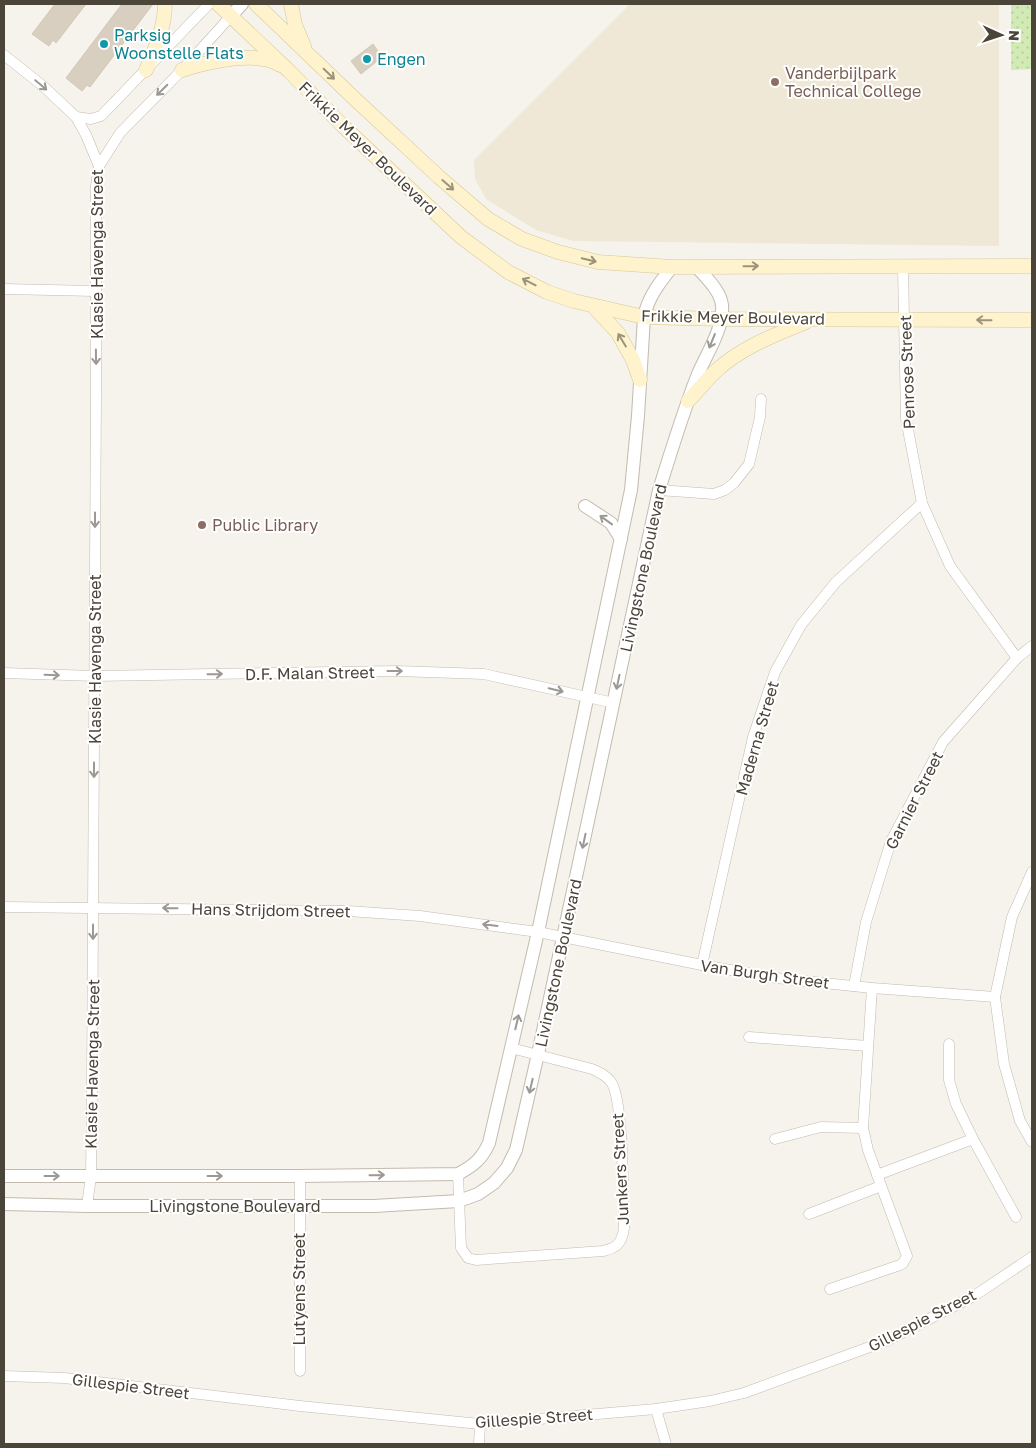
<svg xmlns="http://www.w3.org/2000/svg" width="1036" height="1448" viewBox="0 0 1036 1448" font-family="'Golos Text',sans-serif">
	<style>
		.education { fill: #efe8d6 }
		.park { fill: url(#park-dots) }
		.building { fill: #d8cfc1; stroke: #d3c7b4 }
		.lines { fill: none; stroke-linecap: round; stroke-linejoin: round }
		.minor-casing { stroke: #c2bbae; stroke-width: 11 }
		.tertiary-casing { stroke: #c2bbae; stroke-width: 14 }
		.secondary-casing { stroke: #d6c79b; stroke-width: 15 }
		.minor { stroke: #fff; stroke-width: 10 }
		.tertiary { stroke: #fff; stroke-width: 12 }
		.secondary { stroke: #fff3cd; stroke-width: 14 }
		.oneway { stroke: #9c937c }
		.oneway2 { stroke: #9c9892 }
		.culture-dot { fill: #0f9aa8; stroke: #fff; stroke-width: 2 }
		.education-dot { fill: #8d6e63; stroke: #fff; stroke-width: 2 }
		.labels { text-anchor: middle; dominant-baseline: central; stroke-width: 4; stroke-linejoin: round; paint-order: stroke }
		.culture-label { font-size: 16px; fill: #0d838f; stroke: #fff; text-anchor: start }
		.education-label { font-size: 16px; fill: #785e54; stroke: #fff; text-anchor: start }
		.street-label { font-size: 16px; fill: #4b4439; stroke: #fff }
	</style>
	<defs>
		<pattern id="park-dots" width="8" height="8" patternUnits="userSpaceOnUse" patternTransform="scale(1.25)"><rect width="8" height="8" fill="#d2eab5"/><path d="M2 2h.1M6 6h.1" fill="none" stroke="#b6ca9c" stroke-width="1.8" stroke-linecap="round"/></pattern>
	</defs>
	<rect width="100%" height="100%" fill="#f6f3ec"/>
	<path class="education" d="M630,4H999V246L573,241L536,230L486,199L475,179L474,160Z"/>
	<path class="park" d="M1011,4H1032V69L1011,70Z"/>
	<g class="building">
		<path d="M55,4H86L56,43L53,40L49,46L32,34Z"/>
		<path d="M122,4H153L90,87L87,85L82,91L66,78Z"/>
		<path d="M373,44L382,57L361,74L351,61Z"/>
	</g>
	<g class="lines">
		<g class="minor-casing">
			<g id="minor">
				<path d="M4,55L43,86L76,117L86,135L99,166L96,186V395L92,1087L91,1176L87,1206"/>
				<path d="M76,117L91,119L101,116L209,4"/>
				<path d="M99,166L120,133L182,70L231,16"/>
				<path d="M903,267L906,419L922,503L950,566L1017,658"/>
				<path d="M4,289L95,291"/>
				<path d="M659,490L714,494L725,490L734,483L749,464L760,417L761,399"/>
				<path d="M4,673L95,676L397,671L484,674L614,703"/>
				<path d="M1032,872L1012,917L995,997L1004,1064L1020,1121L1032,1142"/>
				<path d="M4,907L348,911L420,916L538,932L702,965L776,978L872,988L995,997"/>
				<path d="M702,965L753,737L775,672L801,625L836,582L922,503"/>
				<path d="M854,986L866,922L891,841L943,742L1017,658L1032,646"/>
				<path d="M749,1037L868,1046"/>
				<path d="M775,1139L821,1127L863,1128"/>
				<path d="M973,1139L1016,1217"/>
				<path d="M458,1174L461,1248L468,1258L476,1260L603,1251C617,1248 622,1243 624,1228C623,1202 624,1099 611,1082C606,1075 599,1072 592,1069L511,1048"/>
				<path d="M877,1175L973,1139L956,1104L949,1080V1044"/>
				<path d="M809,1214L881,1186"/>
				<path d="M830,1289L900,1265L903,1263L907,1256L868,1150L863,1128L872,988"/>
				<path d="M300,1371V1176"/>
				<path d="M4,1376L64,1378L300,1406L480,1424L656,1409L710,1401L744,1393L886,1341L974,1296L1032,1257"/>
				<path d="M656,1409L666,1444"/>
				<path d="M479,1444L480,1424"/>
			</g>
		</g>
		<g class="tertiary-casing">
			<g id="tertiary">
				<path d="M231,16L242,4"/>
				<path d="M585,506L611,523L621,539"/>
				<path d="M4,1176H300L458,1174C473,1166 482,1159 489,1143L538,932L631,490L638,416L644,317C648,297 660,282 672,267"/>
				<path d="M4,1204L87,1206H374L459,1201L478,1194L494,1183L507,1168L516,1150L538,1054L659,490C671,451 683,412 698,374C707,353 724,328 722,305C720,290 706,278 697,267"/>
			</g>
		</g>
		<g class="secondary-casing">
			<g id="secondary">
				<path d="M218,4L289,71L342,125L461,237L508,272L547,292L574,301L644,317L721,319L1032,320"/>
				<path d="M256,4L357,101L439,177L488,219L522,239L558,252L598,262L672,267L1032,266"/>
				<path d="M291,4L295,25L304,46"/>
				<path d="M146,70C155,49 165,27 165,4"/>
				<path d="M182,70C207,62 257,50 280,65"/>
				<path d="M593,306L618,333L633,360L640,380"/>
				<path d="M688,401C698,391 707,379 717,370C742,347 775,335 806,322"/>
			</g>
		</g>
		<use href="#minor" class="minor"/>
		<use href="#tertiary" class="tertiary"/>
		<use href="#secondary" class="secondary"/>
	</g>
	<defs><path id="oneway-shaft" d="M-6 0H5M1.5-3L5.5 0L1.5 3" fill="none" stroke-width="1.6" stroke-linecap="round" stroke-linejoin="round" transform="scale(1.25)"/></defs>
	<g class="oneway">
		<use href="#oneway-shaft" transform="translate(329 74) rotate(44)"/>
		<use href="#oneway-shaft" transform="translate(448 185) rotate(41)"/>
		<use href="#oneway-shaft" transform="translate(589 260) rotate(13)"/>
		<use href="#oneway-shaft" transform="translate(751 266) rotate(-1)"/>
		<use href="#oneway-shaft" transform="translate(529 282) rotate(-153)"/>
		<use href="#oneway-shaft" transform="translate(984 320) rotate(-179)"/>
		<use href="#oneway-shaft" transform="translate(622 340) rotate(-121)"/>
	</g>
	<g class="oneway2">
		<use href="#oneway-shaft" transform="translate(41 85) rotate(40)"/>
		<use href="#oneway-shaft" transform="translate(162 90) rotate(135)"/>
		<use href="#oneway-shaft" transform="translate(712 341) rotate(112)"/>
		<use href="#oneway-shaft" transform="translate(96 357) rotate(89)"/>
		<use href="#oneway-shaft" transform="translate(95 520) rotate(90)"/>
		<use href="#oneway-shaft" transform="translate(606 520) rotate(-144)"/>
		<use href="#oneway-shaft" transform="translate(395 671)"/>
		<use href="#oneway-shaft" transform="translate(215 674) rotate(-1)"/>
		<use href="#oneway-shaft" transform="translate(52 675) rotate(2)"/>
		<use href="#oneway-shaft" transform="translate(618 682) rotate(102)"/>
		<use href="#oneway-shaft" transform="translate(556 690) rotate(13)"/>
		<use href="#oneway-shaft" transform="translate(94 770) rotate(90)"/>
		<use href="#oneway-shaft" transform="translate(584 841) rotate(102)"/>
		<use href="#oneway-shaft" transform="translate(170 908) rotate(-179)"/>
		<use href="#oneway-shaft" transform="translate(490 925) rotate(-173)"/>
		<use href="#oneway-shaft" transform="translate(93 932) rotate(90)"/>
		<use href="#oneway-shaft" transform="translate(517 1022) rotate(-77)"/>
		<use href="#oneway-shaft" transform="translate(531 1086) rotate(103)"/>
		<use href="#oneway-shaft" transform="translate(377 1175) rotate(-1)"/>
		<use href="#oneway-shaft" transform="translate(52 1176)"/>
		<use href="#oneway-shaft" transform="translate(215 1176)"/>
	</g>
	<g class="culture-dot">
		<circle cx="104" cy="44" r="5"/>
		<circle cx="367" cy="59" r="5"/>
	</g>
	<g class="education-dot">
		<circle cx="775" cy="82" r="5"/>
		<circle cx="202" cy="525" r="5"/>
	</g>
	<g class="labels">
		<g class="culture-label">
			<text x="114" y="35">Parksig<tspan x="114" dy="18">Woonstelle Flats</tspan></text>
			<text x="377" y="59">Engen</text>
		</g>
		<g class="education-label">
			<text x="785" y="73">Vanderbijlpark<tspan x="785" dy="18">Technical College</tspan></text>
			<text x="212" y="525">Public Library</text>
		</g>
		<g class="street-label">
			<text transform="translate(368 148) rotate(44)">Frikkie Meyer Boulevard</text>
			<text transform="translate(97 254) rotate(-90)">Klasie Havenga Street</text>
			<text transform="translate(733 317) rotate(1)">Frikkie Meyer Boulevard</text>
			<text transform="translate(907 372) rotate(-92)">Penrose Street</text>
			<text transform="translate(643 568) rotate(-78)">Livingstone Boulevard</text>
			<text transform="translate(95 659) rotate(-90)">Klasie Havenga Street</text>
			<text transform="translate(310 673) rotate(-1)">D.F. Malan Street</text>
			<text transform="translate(757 738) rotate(-74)">Maderna Street</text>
			<text transform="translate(914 800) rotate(-63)">Garnier Street</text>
			<text transform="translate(271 910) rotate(1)">Hans Strijdom Street</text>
			<text transform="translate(558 963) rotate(-78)">Livingstone Boulevard</text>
			<text transform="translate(765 974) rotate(8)">Van Burgh Street</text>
			<text transform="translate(92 1064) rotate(-89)">Klasie Havenga Street</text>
			<text transform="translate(620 1169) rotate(-93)">Junkers Street</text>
			<text x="235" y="1206">Livingstone Boulevard</text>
			<text transform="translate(299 1289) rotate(-90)">Lutyens Street</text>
			<text transform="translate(922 1320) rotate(-27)">Gillespie Street</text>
			<text transform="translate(131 1386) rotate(7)">Gillespie Street</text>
			<text transform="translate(534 1418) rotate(-4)">Gillespie Street</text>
		</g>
	</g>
	<rect width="1036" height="1448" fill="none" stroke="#4b4439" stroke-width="10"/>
	<g transform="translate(1001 35) rotate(93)" stroke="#ffffff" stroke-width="4" paint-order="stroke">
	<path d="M0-4L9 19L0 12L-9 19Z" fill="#4b4439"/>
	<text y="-8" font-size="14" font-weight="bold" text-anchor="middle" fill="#4b4439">N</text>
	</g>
</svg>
